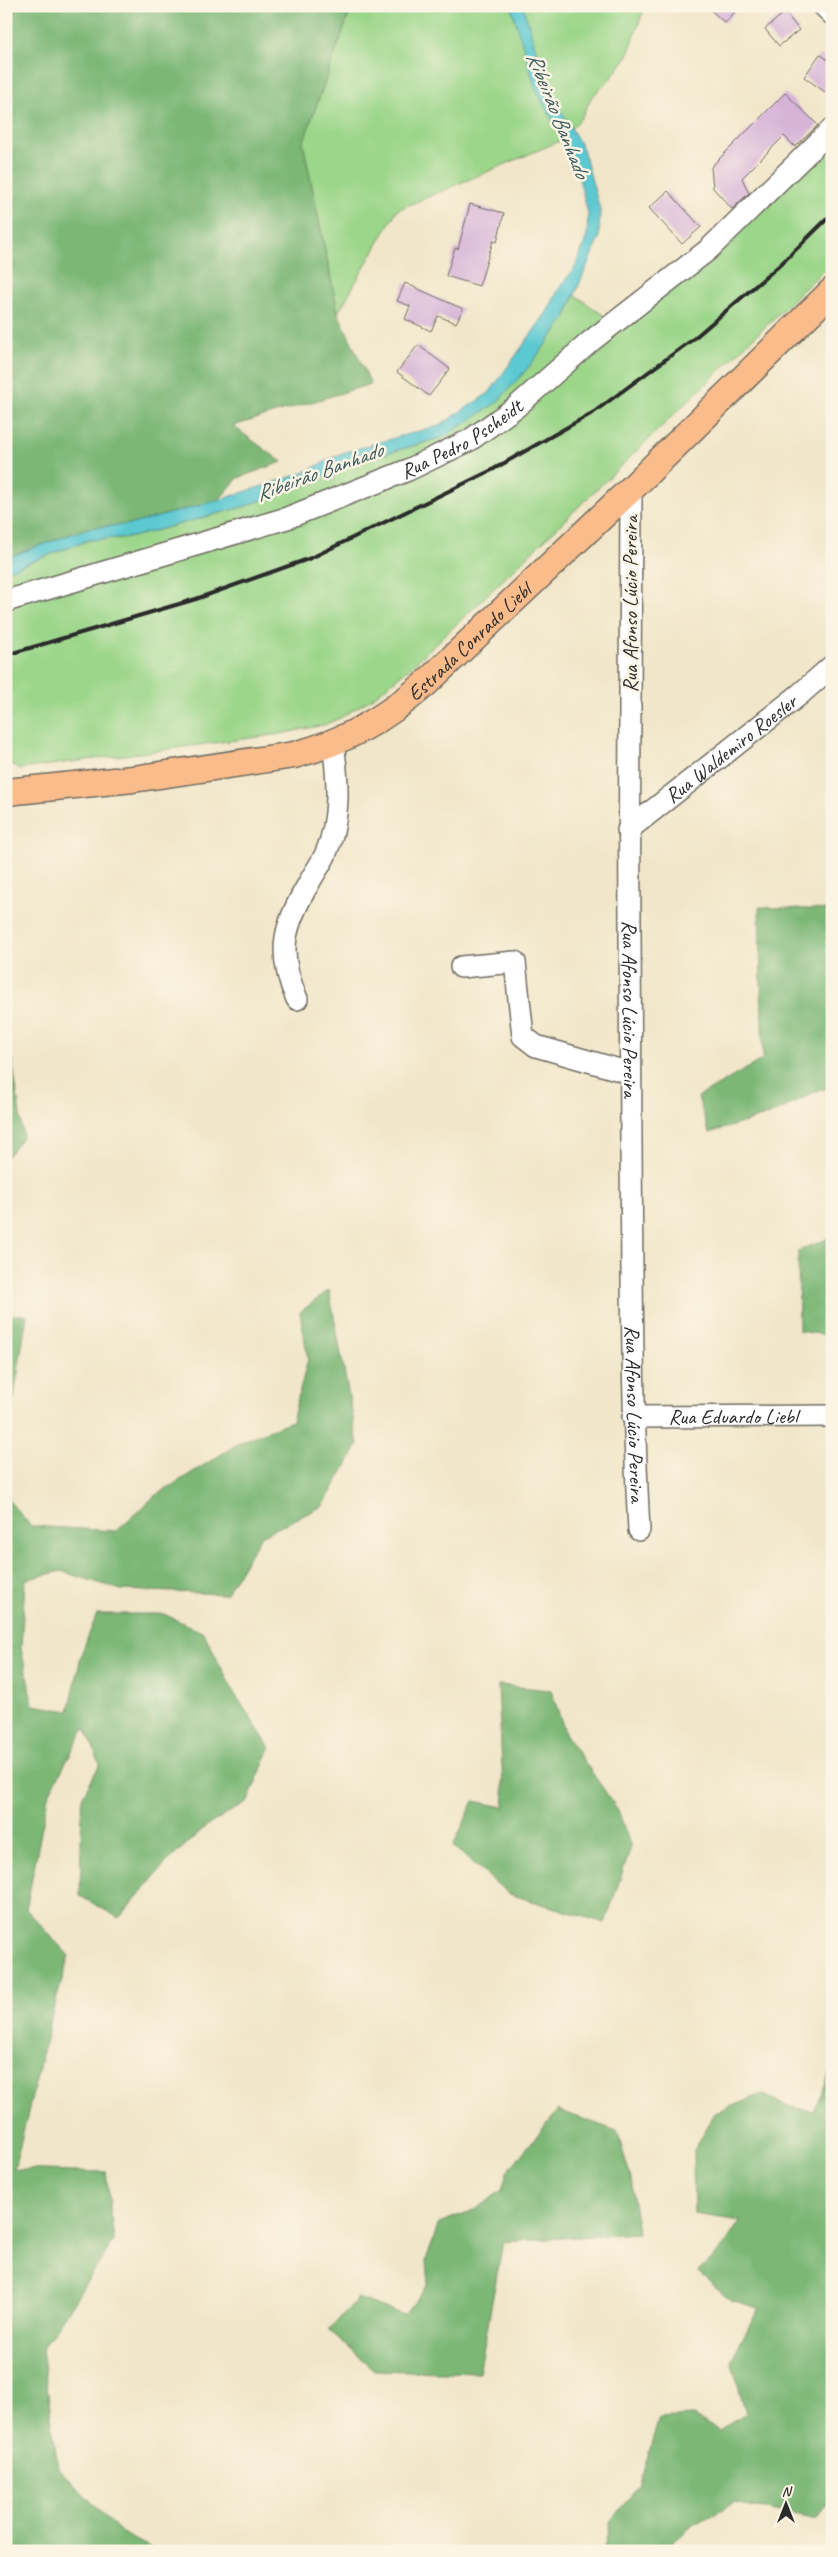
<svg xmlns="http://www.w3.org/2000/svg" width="838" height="2557" viewBox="0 0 838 2557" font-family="Caveat,sans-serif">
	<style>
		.green { fill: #9bd68a; stroke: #63805a }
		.forest { fill: #7cb776; stroke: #547150 }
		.water { fill: #5cc9d2; stroke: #447a7e }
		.building { fill: #d6b4d8 }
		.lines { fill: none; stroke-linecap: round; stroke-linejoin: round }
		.minor-casing { stroke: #706c62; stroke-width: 24 }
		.major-casing { stroke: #706c62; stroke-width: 29 }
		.minor { stroke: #fff; stroke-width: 21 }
		.major { stroke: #fabc8b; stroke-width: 26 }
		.rail { stroke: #2b2b2b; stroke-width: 4 }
		.labels { text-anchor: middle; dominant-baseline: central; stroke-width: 5; stroke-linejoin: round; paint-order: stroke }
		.street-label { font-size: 21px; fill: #2b2b2b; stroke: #fcf5e5 }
		.water-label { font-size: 22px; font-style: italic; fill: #3a5a5d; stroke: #fcf5e5 }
	</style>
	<rect width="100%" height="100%" fill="#fcf5e5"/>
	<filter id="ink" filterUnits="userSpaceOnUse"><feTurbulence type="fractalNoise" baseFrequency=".02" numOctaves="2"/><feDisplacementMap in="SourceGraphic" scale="10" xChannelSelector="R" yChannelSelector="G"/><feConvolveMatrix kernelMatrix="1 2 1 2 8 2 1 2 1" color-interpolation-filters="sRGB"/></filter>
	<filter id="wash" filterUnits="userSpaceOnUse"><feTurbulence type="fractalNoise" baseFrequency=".0096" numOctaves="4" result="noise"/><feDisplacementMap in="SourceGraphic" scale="20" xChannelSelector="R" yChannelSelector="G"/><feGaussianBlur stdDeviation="1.12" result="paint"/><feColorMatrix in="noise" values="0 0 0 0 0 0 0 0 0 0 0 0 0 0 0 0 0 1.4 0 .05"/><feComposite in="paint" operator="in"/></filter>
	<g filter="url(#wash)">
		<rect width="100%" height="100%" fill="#f1e6c9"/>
		<g class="green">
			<path d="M352,6H645L628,55L611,78L591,98L581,118L560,141L397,210L338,313L303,143Z"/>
			<path d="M832,129V262L480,602L413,665L371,699L340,718L324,725L280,734L20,769L6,761V571L89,540L132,537L246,506L306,484L345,465L444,437L496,403L527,369L564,320L575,295L614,323Z"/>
		</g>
		<g class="forest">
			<path d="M6,6H352L303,143L338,313L371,384L233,426L282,462L238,478L219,500L132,524L88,528L6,558Z"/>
			<path d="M759,907L832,910V1090L821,1089L772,1114L709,1133L698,1097L763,1059Z"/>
			<path d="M6,1016L23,1136L6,1158Z"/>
			<path d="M832,1237V1336L799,1331L798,1251Z"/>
			<path d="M329,1290L358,1445L323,1506L261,1536L226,1594L121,1590L61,1571L25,1580L21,1649L33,1705L69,1711L82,1652L97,1614H164L204,1633L233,1691L270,1748L248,1801L205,1827L166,1863L119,1918L80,1896L82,1797L100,1764L85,1727L48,1796L26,1909L69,1956L53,2011L14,2169L106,2172L114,2241L42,2349L58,2468L122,2533L157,2551H6V1315H27L11,1416L8,1500L31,1526L116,1531L155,1496L239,1443L292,1421L308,1359L300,1312Z"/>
			<path d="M498,1685L551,1690L566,1735L618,1810L631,1847L605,1923L509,1894L453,1846L474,1801L504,1807Z"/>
			<path d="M832,2063V2497L818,2519L734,2503L691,2526L662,2551H603L611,2520L639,2486L659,2418L691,2416L720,2430L746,2413L731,2360L759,2308L731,2300L698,2272L721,2250L740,2221L694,2214L693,2152L715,2113L762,2094L790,2107L813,2111L827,2081Z"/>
			<path d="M558,2110L617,2131L631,2179L638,2233L503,2242L479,2373L374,2370L329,2330L358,2298L404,2315L428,2285L426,2260L439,2223L476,2209L502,2190L507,2172Z"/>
		</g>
		<path class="water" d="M511,6H523L546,84L583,149L600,210L599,238L564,320L527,369L496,403L444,437L345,465L306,484L246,506L132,537L89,540L6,571V558L88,528L132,524L219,500L303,473L342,453L440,425L489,393L547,312L560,287L576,266L587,236L588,213L573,156L536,90Z"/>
		<g id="blocks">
			<g class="building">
				<path d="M706,6H740L725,23Z"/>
				<path d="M785,12L799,30L779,46L765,29Z"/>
				<path d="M820,54L832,63V97L804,77Z"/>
				<path d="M785,93L818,125L795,147L784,136L742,178L749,193L732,209L713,188L711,167Z"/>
				<path d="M668,191L701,227L682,244L649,208Z"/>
				<path d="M470,204L504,213L497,242L493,241L479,286L446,276L455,248L458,249Z"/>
				<path d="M405,283L463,309L456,323L438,316L431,331L405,319L410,306L397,301Z"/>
				<path d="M418,345L450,369L429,396L397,372Z"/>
			</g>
		</g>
	</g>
	<g filter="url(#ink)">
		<use href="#blocks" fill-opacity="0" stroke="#706c62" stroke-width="1"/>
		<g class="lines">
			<g class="minor-casing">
				<g id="minor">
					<path d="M824,6L832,14"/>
					<path id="s1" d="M631,489C629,707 629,925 631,1143C632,1272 632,1401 639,1530"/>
					<path id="s2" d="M6,601L287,518L408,470L470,440L516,407L591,341L708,250L832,129"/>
					<path id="s3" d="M628,830L799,695L832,666"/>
					<path d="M461,967L515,962L523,1036L536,1046L630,1073"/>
					<path d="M297,999C276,952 284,925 309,883C314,873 322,863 326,853C341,819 338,778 333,743"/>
					<path id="s4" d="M633,1417L832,1416"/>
				</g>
			</g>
			<g class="major-casing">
				<g id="major">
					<path id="s5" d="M6,792L133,779L294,755C347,741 383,720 424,685L631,489L832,291"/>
				</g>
			</g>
			<use href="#minor" class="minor"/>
			<use href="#major" class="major"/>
			<path class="rail" d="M6,655L196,599L311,558L492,470L594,412L692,340L781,264L832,214"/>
		</g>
	</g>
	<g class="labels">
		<g class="street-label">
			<text stroke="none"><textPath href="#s2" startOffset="485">Rua Pedro Pscheidt</textPath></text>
			<text transform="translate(630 604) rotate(-90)">Rua Afonso Lúcio Pereira</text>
			<text stroke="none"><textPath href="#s5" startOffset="502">Estrada Conrado Liebl</textPath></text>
			<text stroke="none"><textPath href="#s3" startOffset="131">Rua Waldemiro Roesler</textPath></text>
			<text stroke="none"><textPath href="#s1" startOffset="520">Rua Afonso Lúcio Pereira</textPath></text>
			<text stroke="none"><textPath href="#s1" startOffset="925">Rua Afonso Lúcio Pereira</textPath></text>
			<text stroke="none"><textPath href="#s4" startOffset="100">Rua Eduardo Liebl</textPath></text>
		</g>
		<g class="water-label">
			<text transform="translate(558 115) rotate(68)">Ribeirão Banhado</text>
			<text transform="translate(319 472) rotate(-20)">Ribeirão Banhado</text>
		</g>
	</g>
	<rect width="838" height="2557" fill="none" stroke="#fcf5e5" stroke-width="25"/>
	<g transform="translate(786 2504)" stroke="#fcf5e5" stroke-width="4" paint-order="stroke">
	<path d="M0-4L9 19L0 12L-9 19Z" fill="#2b2b2b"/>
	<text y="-8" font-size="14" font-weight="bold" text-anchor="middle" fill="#2b2b2b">N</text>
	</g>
</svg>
